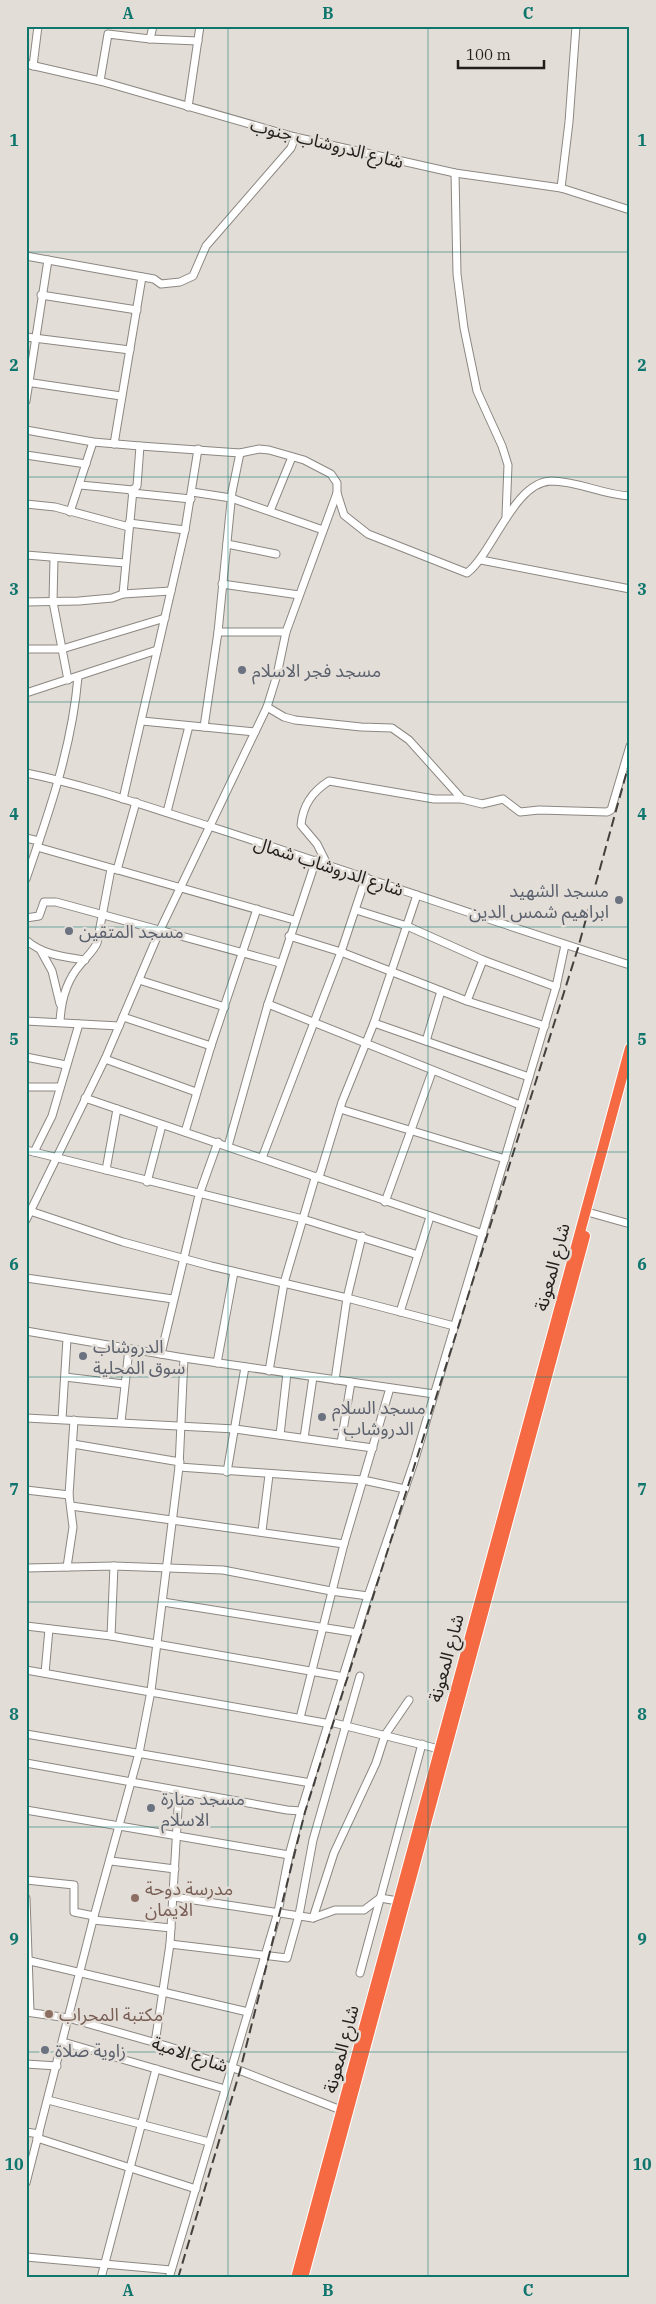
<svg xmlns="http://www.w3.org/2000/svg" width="656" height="2304" viewBox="0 0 656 2304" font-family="'IBM Plex Serif','Noto Sans Arabic',serif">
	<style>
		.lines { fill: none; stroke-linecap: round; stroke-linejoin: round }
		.minor-casing { stroke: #8c8782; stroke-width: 9 }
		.highway-casing { stroke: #fff; stroke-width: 12 }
		.minor { stroke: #fff; stroke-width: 7 }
		.highway { stroke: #f56a42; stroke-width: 10 }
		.rail { stroke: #44403d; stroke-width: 2; stroke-dasharray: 10 5; stroke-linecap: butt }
		.grid { fill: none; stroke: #0f766e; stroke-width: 1; stroke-opacity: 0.55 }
		.worship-dot { fill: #6b7280; stroke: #e3ddd7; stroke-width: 2 }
		.education-dot { fill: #8d6e63; stroke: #e3ddd7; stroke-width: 2 }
		.labels { text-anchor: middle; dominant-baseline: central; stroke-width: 5; stroke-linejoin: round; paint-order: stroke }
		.street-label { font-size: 18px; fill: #211e1c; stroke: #e3ddd7 }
		.worship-label { font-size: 18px; fill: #5b616d; stroke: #e3ddd7; text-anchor: start }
		.education-label { font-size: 18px; fill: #785e54; stroke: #e3ddd7; text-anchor: start }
		.neatline { fill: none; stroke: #0f766e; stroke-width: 2 }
		.grid-label { font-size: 16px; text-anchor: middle; font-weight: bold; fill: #0f766e }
	</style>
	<rect width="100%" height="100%" fill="#e3ddd7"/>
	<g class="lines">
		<g class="minor-casing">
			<g id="minor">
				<path d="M150,39L153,26"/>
				<path d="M26,64L100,81L295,137L455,173L561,188L630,210"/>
				<path d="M33,66L38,26"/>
				<path d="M100,81L108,34L150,39L198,41"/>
				<path d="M188,107L200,26"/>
				<path d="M455,173L457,274L464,328L477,391L502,446L508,465L506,516"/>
				<path d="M561,188L569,122L576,26"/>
				<path d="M26,256L154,279L161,284L180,282L193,276L206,246L291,148L295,137"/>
				<path d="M41,295L137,310"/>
				<path d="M26,337L130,350"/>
				<path d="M26,382L121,396"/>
				<path d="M26,401L48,260"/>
				<path d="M26,430L93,442L140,446L240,453L259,449L269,450L304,460L331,474L337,483V493L286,632L277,675L267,707L160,930L105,1059L26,1220"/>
				<path d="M114,444L142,277"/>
				<path d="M26,455L86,464"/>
				<path d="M80,485L133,490"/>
				<path d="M192,492L231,498L323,530"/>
				<path d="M132,493L191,499"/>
				<path d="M337,493L344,515L368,534L467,573C493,553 514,482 551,481C579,481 602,495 630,496"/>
				<path d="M26,504L55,507L129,527"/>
				<path d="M270,511L292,457"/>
				<path d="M70,512L93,442"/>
				<path d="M129,523L185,530"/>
				<path d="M227,544L276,554"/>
				<path d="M26,555L125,563"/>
				<path d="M54,558L53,602L68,680"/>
				<path d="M481,560L630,589"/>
				<path d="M222,584L299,595"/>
				<path d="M123,594L133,490L137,486L140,446"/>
				<path d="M26,602L79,601L112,598L123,594L171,591"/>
				<path d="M218,632H286"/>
				<path d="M26,649H62L165,618"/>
				<path d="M26,693L157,650"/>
				<path d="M267,707L284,717L295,720L361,727L392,728L409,740L462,799L482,804L503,799L520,812L539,810L607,812L611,810L630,746"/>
				<path d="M142,721L255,732"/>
				<path d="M204,727L218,632L232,492L240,453"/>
				<path d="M26,773C90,786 150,808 212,827C351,872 490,921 630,965"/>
				<path d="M123,799L185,530L198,449"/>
				<path d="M167,812L189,726"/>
				<path d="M26,838L39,841"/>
				<path d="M37,847L294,920"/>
				<path d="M327,864L317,844L301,825C303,805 312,792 329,781L434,799H462"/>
				<path d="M117,870L136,802"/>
				<path d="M26,879C49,813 72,747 78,677"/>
				<path d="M356,910L407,926L483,960L556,987"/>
				<path d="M26,918L39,916L44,902H56L280,963"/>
				<path d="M289,936L341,952L467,1001L545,1026"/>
				<path d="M26,940C43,955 64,957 85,960"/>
				<path d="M41,951L52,971L60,1004"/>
				<path d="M139,980L225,1007"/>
				<path d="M467,1001L483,960"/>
				<path d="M268,1004L520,1105"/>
				<path d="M123,1017L211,1046"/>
				<path d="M26,1021L119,1026"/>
				<path d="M60,1022C61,1001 66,981 80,965C86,957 93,952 97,943L111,869"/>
				<path d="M374,1023L529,1077"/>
				<path d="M426,1041L441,991"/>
				<path d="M26,1057L66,1065"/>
				<path d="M105,1059L196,1092"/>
				<path d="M26,1087H59"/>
				<path d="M85,1098L483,1234"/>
				<path d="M340,1109L505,1159"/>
				<path d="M185,1132L211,1046L257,909"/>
				<path d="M228,1146L268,1004L316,860"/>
				<path d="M26,1150L303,1219L418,1255"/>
				<path d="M34,1152L52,1116L79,1024"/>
				<path d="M262,1158L341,952L366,877"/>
				<path d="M106,1170L117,1109"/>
				<path d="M147,1182L162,1125"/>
				<path d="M385,1202L432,1072"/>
				<path d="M27,1210L123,1242L211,1266L347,1298L454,1326"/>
				<path d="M591,1213L630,1224"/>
				<path d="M26,1278L173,1299"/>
				<path d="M400,1312L430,1217"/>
				<path d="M26,1331L184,1358L434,1394"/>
				<path d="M161,1354L199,1195L218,1142"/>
				<path d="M217,1363L234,1272"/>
				<path d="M269,1371L284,1283L315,1178L320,1174L342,1102L374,1023L417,895"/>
				<path d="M65,1377L124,1384"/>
				<path d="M335,1380L347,1298L362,1236"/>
				<path d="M26,1418L235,1429L373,1448"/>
				<path d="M62,1419L67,1339"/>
				<path d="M121,1422L129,1349"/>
				<path d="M280,1435L287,1373"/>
				<path d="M304,1438L313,1377"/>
				<path d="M341,1443L351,1382"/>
				<path d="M73,1444L180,1462"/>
				<path d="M179,1467L363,1480L405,1489"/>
				<path d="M227,1472L245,1367"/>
				<path d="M26,1490L69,1495"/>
				<path d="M71,1506L344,1544"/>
				<path d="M262,1531L269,1475"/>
				<path d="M67,1567L73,1527L69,1495L74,1420"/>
				<path d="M26,1568L114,1566L223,1570L331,1591L368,1596"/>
				<path d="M163,1602L358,1633"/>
				<path d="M26,1626L111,1636L344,1677"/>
				<path d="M111,1636L114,1566"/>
				<path d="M26,1670L325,1723H334L439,1749"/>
				<path d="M45,1673L49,1629"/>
				<path d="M300,1718L344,1544L390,1388"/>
				<path d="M26,1734L311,1783"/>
				<path d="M26,1763L287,1810L301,1811"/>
				<path d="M26,1810L289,1855"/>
				<path d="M111,1861L175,1869"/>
				<path d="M26,1880L74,1885V1912L94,1916"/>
				<path d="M174,1897L313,1918L334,1853L376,1763L385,1735L409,1700"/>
				<path d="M26,1898L30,2012"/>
				<path d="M313,1918L335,1910H364L380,1898L398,1901"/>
				<path d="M93,1920L171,1928"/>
				<path d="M170,1944L287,1958L299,1915L313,1840L360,1676"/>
				<path d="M26,1960L248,2012"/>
				<path d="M360,1973L422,1744"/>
				<path d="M26,2012L68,2018L167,2046L231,2067L346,2112"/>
				<path d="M63,2042L225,2089"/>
				<path d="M155,2043L170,1944L179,1792"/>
				<path d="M26,2064L57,2066"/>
				<path d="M48,2100L209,2142"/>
				<path d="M26,2132L39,2134"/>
				<path d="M37,2138L196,2189"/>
				<path d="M26,2183L93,1920L139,1753L151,1691L179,1467L184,1358"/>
				<path d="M26,2257L171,2270"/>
				<path d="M101,2278L156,2069"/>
				<path d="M169,2278L278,1912L289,1855L301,1811L368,1596L414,1462L556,987L565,945"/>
			</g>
		</g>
		<g class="highway-casing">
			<g id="highway">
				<path d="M296,2278L630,1048"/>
				<path d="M303,2278L585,1236"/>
			</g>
		</g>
		<use href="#minor" class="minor"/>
		<use href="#highway" class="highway"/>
		<path class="rail" d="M178,2278L240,2071L305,1812L578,948L630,760"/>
	</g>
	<path class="grid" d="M228,26V2278M428,26V2278M26,252H630M26,477H630M26,702H630M26,927H630M26,1152H630M26,1377H630M26,1602H630M26,1827H630M26,2052H630"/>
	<g class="worship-dot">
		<circle cx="242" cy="670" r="5"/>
		<circle cx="619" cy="900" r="5"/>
		<circle cx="69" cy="931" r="5"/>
		<circle cx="83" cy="1356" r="5"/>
		<circle cx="322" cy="1417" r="5"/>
		<circle cx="151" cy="1808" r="5"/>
		<circle cx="45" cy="2050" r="5"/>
	</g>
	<g class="education-dot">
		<circle cx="135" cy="1898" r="5"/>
		<circle cx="49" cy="2014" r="5"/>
	</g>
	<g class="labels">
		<g class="street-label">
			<text transform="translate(327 143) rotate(14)">شارع الدروشاب جنوب</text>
			<text transform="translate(329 866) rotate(18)">شارع الدروشاب شمال</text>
			<text transform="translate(552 1267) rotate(-75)">شارع المعونة</text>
			<text transform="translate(446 1658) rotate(-75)">شارع المعونة</text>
			<text transform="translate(341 2049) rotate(-75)">شارع المعونة</text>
			<text transform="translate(190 2054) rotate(18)">شارع الامية</text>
		</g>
		<g class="worship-label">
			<text x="252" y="670">مسجد فجر الاسلام</text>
			<text x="609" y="890" text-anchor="end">مسجد الشهيد<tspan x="609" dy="21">ابراهيم شمس الدين</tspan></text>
			<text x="79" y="931">مسجد المتقين</text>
			<text x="93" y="1346">الدروشاب<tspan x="93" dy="21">سوق المحلية</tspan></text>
			<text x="332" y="1407">مسجد السلام<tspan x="332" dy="21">- الدروشاب</tspan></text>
			<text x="161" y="1798">مسجد منارة<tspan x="161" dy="21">الاسلام</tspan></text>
			<text x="55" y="2050">زاوية صلاة</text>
		</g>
		<g class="education-label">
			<text x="145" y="1888">مدرسة دوحة<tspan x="145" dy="21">الايمان</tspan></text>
			<text x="59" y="2014">مكتبة المحراب</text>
		</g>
	</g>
	<rect width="656" height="2304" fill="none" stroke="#e3ddd7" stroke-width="55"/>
	<path d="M458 60v8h86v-8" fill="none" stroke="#211e1c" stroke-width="2.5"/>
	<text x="466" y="60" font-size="15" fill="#211e1c" stroke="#e3ddd7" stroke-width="4" paint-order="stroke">100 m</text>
	<rect x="28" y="28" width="600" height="2248" class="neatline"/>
	<g class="grid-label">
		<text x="128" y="19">A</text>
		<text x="328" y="19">B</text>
		<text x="528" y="19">C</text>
		<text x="14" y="146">1</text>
		<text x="642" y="146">1</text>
		<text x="14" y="371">2</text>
		<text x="642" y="371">2</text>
		<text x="14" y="595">3</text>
		<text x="642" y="595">3</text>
		<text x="14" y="820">4</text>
		<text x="642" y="820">4</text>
		<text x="14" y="1045">5</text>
		<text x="642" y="1045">5</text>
		<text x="14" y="1270">6</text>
		<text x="642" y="1270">6</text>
		<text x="14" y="1495">7</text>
		<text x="642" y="1495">7</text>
		<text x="14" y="1720">8</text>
		<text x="642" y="1720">8</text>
		<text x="14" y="1945">9</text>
		<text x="642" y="1945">9</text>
		<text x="14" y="2170">10</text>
		<text x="642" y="2170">10</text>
		<text x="128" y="2296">A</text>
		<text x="328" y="2296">B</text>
		<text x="528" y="2296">C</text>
	</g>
</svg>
